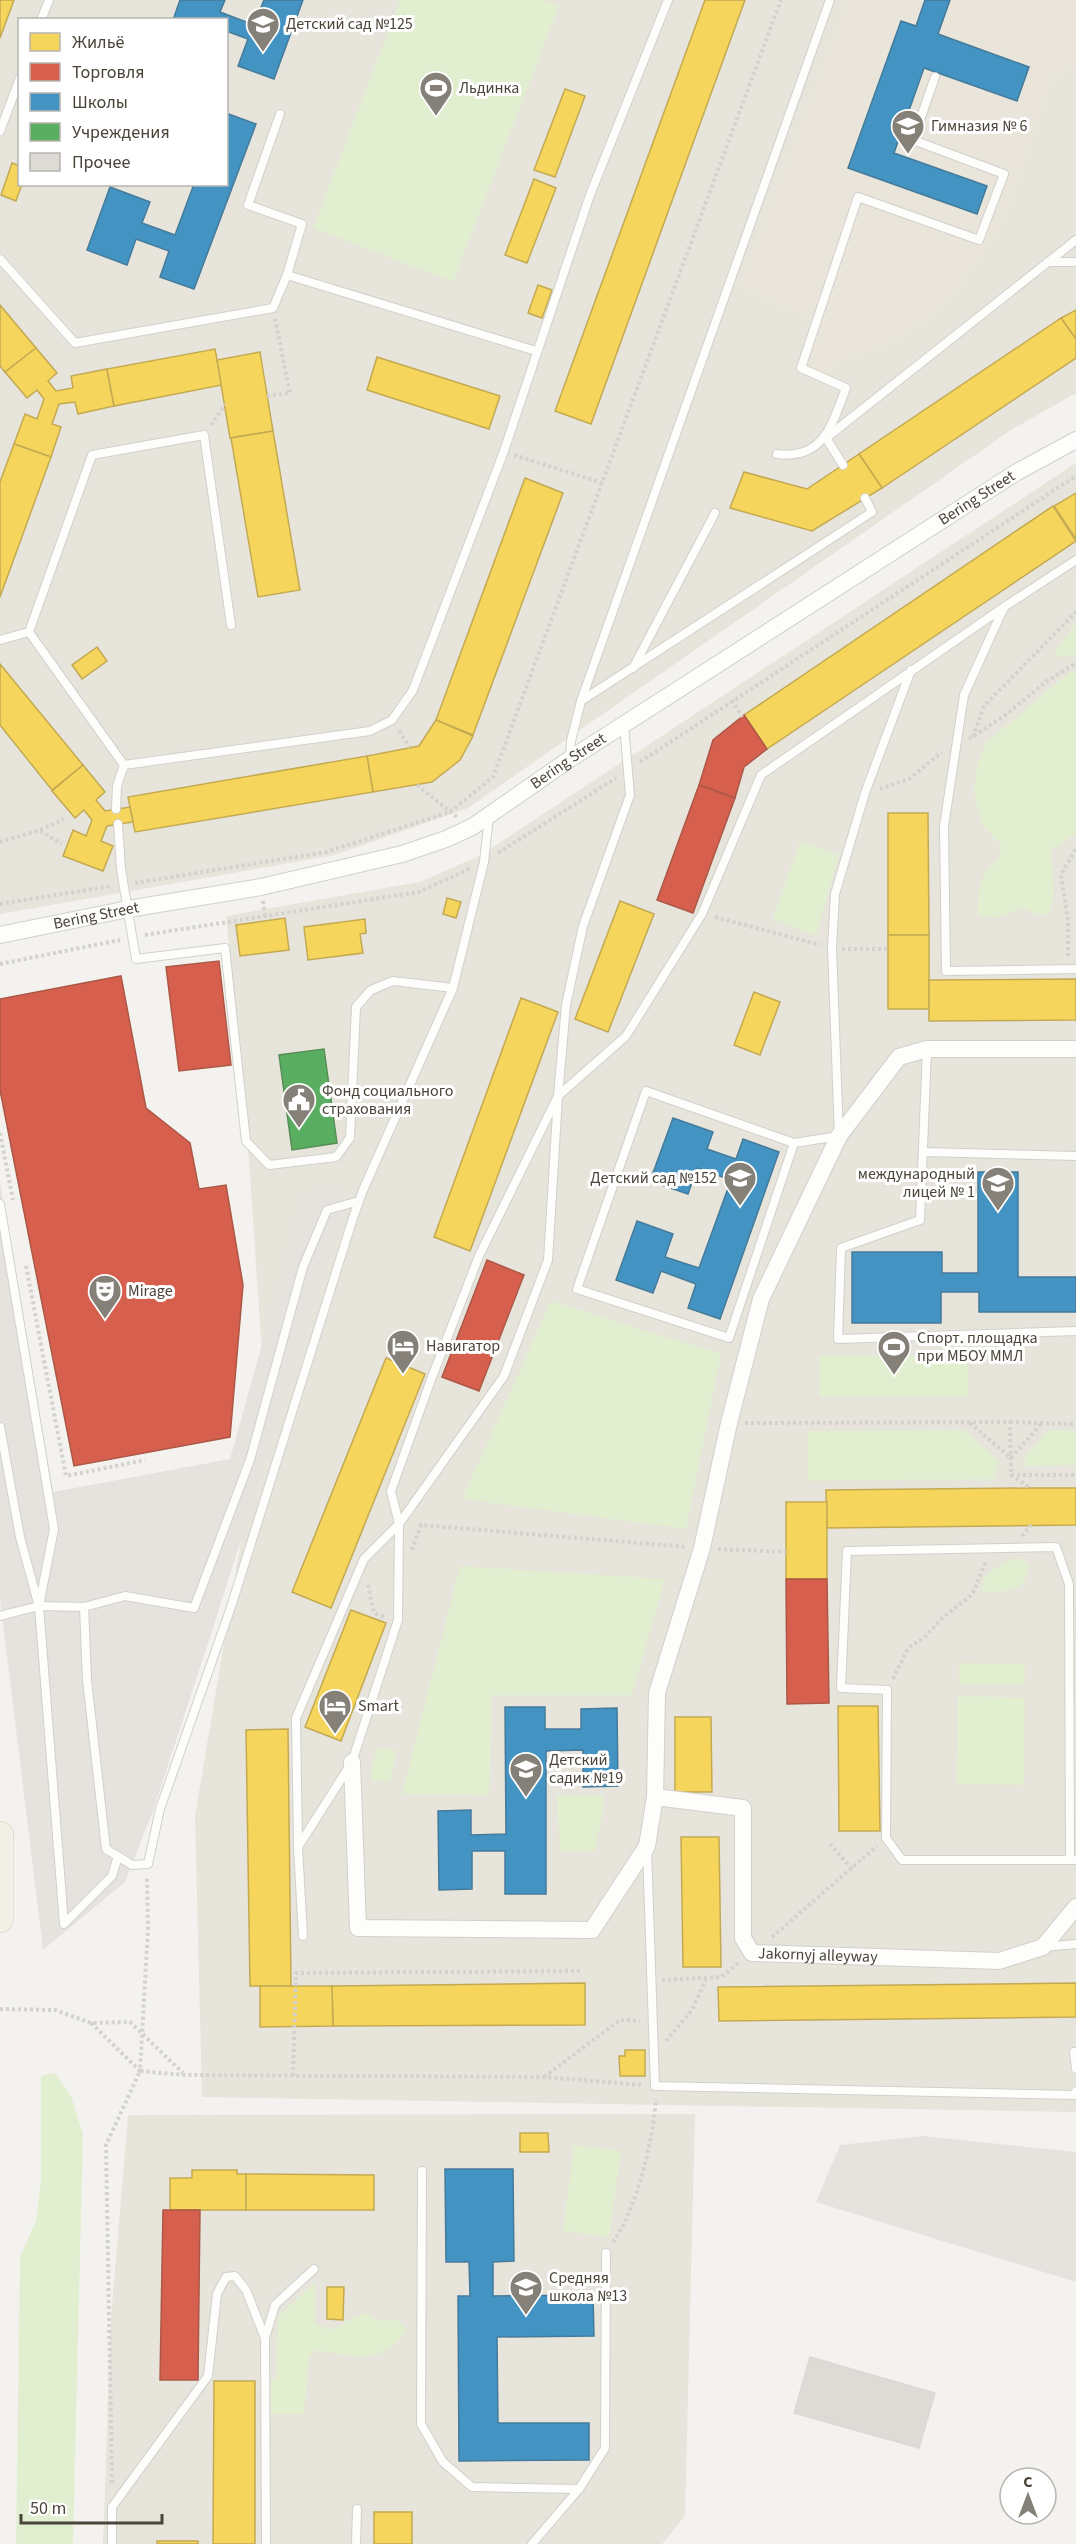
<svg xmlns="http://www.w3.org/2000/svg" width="1076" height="2544" viewBox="0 0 1076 2544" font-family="'Source Sans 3',sans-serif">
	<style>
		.residential { fill: #e7e4dc; fill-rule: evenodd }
		.education { fill: #eae5da }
		.green { fill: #e1eecf }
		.parking { fill: #e6e3df }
		.homes { fill: #f6d55c; stroke: #c3aa52; stroke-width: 1.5 }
		.shops { fill: #d6604d; stroke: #ac5847; stroke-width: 1.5 }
		.schools { fill: #4393c3; stroke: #457b9a; stroke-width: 1.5 }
		.public { fill: #5aae61; stroke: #568e55; stroke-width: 1.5 }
		.building { fill: #dedbd6; stroke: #dcd9d4; stroke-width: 1.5 }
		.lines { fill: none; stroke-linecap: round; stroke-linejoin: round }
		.service-casing { stroke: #d2d0cb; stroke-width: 10 }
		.minor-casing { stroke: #d2d0cb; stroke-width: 18 }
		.primary-casing { stroke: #d6cebb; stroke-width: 28 }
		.path { stroke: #d3d2cc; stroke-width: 4; stroke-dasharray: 3 3; stroke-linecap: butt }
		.service { stroke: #fdfdfc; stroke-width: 8 }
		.minor { stroke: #fdfdfc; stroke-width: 16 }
		.primary { stroke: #f2efe6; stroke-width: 27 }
		.labels { text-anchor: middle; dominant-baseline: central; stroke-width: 6; stroke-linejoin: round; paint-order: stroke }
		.poi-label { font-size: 16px; fill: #4b4439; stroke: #fff; text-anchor: start }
		.street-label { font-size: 16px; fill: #4b4439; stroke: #fff }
	</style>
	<rect width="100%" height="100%" fill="#f4f2ee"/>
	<g class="residential">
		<path d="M0,0H1076V393L1011,430L468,808L335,855L0,914ZM20,20H226V184H20Z"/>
		<path d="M1076,463V2112L202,2097L195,1816L265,1398L244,1086L226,916L420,882L481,855Z"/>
		<path d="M695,2114L685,2516L662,2544H103L111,2317L128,2115Z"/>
	</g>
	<path class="education" d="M845,0H1076V69L1054,80L1002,230L948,306L891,346L841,362L826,382L804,367L818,324L738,288Z"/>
	<g class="green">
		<path d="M400,0H544L559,6L453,282L313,228Z"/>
		<path d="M1076,623V654L1060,658L1055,651Z"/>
		<path d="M1076,671V833L1051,851L1054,894L1049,914L1038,915L1023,908L998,918L978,916C978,890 977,875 999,859L1001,845L982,825L974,792L977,766L985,744L1070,672Z"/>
		<path d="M800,841L839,855L816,936L773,919Z"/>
		<path d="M551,1301L721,1354L686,1529L462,1499Z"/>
		<path d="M968,1355V1397H819V1356Z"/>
		<path d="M964,1430L998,1461L996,1479L808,1481V1431Z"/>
		<path d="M1048,1430L1076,1431V1465L1025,1466V1457Z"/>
		<path d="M1011,1559H1021L1029,1564C1028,1593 1006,1591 983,1592L982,1582L990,1572Z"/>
		<path d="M460,1566L665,1579L632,1695H492L489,1795L402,1794Z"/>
		<path d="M959,1663L1025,1664V1685L959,1684Z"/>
		<path d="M958,1696L1025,1698L1024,1785L957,1784Z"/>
		<path d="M378,1747L397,1751L390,1781H372V1764Z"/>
		<path d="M557,1795H603V1811L595,1851H560Z"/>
		<path d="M55,2073L71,2096L83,2135L73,2544H16L20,2257L36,2221L41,2181V2076Z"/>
		<path d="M574,2145L621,2151L609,2237L563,2231Z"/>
		<path d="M315,2282V2323L331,2330C344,2324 351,2317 365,2313L378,2321L397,2320L407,2329C383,2368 354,2356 316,2350L309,2357L304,2414H271V2379H276L278,2317Z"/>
	</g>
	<g class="parking">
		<path d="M0,1183L53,1492L230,1459L304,1194L338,1185L343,1218L213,1628L154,1808L125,1882L43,1950L0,1598Z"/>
		<path d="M923,2136L1076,2152V2282L816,2202L840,2145Z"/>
	</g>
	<g class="homes">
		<path d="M0,0H14L0,38Z"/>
		<path d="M705,0H745L591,424L555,411Z"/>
		<path d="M565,89L585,96L555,177L534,170Z"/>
		<path d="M12,163L20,166V184H22L16,201L1,195Z"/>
		<path d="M534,179L556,188L527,263L505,255Z"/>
		<path d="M538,285L552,290L542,318L528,313Z"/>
		<path d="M0,305L36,348L5,372L0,366Z"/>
		<path d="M1076,310V339L1061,318Z"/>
		<path d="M1061,318L1076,339V358L882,488L859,454Z"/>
		<path d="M36,348L57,373L48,381L56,391L73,388L71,376L107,369L114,406L78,414L75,402L59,404L52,424L61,427L51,457L14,444L25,414L37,419L44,399L37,390L27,398L5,372Z"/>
		<path d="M215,349L222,385L114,406L107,369Z"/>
		<path d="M260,352L273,431L230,438L217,360Z"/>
		<path d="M377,357L500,396L489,429L367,390Z"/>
		<path d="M273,431L300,590L258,597L231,438Z"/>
		<path d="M14,444L51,457L0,597V482Z"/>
		<path d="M859,454L882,488L812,531L730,508L744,472L807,489Z"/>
		<path d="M525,478L563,493L473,735L436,720Z"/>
		<path d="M1076,493V539L1054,506Z"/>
		<path d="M1053,506L1076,541L767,749L744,715Z"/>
		<path d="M97,647L107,661L82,679L72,665Z"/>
		<path d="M0,664L83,765L52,790L0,725Z"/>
		<path d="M436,720L473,736L460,760L432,782L373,792L367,756L419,746Z"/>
		<path d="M367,756L373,792L135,832L128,797Z"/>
		<path d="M83,765L105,792L96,800L105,811L130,807L133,822L107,826L101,841L113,846L103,871L63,856L73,830L86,836L92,820L84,810L75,818L52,791Z"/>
		<path d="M888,813H928L929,935H888Z"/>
		<path d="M447,898L461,902L456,918L443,914Z"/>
		<path d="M620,901L654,914L608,1032L575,1019Z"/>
		<path d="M285,918L289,950L240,956L236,925Z"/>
		<path d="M365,919L366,933L360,934L363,953L308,960L304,927Z"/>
		<rect x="888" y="935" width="41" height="74"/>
		<path d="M1076,979V1020L929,1021V980Z"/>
		<path d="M754,992L780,1002L760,1055L734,1045Z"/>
		<path d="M521,998L558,1012L470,1251L434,1237Z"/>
		<path d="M386,1358L425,1374L331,1608L292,1592Z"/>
		<path d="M1030,1488H1076V1525L827,1528L826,1490Z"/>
		<rect x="786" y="1502" width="41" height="77"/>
		<path d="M351,1610L386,1623L341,1741L305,1727Z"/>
		<path d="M838,1706H878L880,1831H839Z"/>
		<path d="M675,1717H711L712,1792H675Z"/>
		<path d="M288,1729L291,1986H250L246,1730Z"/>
		<path d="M681,1837H719L721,1967H683Z"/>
		<path d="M585,1983V2025L333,2026L332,1986Z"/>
		<path d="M1076,1983V2017L719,2021L718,1987Z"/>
		<path d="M260,1986H332L333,2026L260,2027Z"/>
		<path d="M625,2050H645V2076H620L619,2056H625Z"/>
		<path d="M520,2133H548L549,2152H520Z"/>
		<path d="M192,2170H237V2174H246V2210H170V2178H192Z"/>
		<path d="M246,2174L374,2175V2210H246Z"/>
		<path d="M327,2287H344L343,2320L327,2319Z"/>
		<path d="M214,2381H255V2544H213Z"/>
		<rect x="374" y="2512" width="38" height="32"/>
		<rect x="157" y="2541" width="41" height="3"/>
	</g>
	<g class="shops">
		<path d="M744,715L767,749L744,767L735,798L699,785L713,740Z"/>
		<path d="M699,785L735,798L693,913L657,900Z"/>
		<path d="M219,961L231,1065L179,1071L166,967Z"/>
		<path d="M121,976L146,1108L190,1143L199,1189L226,1185L243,1285L230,1437L74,1466L0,1090V999Z"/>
		<path d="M487,1260L524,1275L479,1391L442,1377Z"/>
		<path d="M786,1579H827L829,1703L787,1704Z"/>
		<path d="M163,2210H200L198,2380H160Z"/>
	</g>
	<g class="schools">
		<path d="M180,0H225L220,12L254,25L264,0H303L274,79L238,66L248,39L226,31V20H173Z"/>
		<path d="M925,0H950L938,34L1029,67L1017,101L924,68L894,153L987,186L977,214L848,168L901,21L916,26Z"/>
		<path d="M226,113L256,124L194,289L160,277L169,251L136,239L127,265L87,250L110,187L150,202L142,223L175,235L194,184H226Z"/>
		<path d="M673,1118L713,1132L707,1149L736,1159L743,1139L779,1152L720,1319L688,1308L696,1284L661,1271L653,1293L616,1280L637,1221L673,1234L665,1257L699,1268L731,1180L697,1168L688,1194L650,1181Z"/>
		<path d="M978,1172H1018V1277H1076V1312H979V1292H941V1323H852V1252H942V1273H978Z"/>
		<path d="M505,1707H545V1729H581V1709L617,1708L618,1786L583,1787V1750L546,1751V1894H505V1851H472V1889L439,1890L438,1811L471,1810V1835L506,1834Z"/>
		<path d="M445,2169H513L514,2261L493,2262V2296L593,2295L594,2336L497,2337L498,2423H589V2460L459,2461L458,2296H470L469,2262H446Z"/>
	</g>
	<path class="public" d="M324,1049L337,1143L292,1150L279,1055Z"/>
	<path class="building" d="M810,2357L935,2393L919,2448L794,2413Z"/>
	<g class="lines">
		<g class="service-casing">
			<g id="service">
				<path d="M41,20L49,0"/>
				<path d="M280,114L248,205L302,224L287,275"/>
				<path d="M0,131L20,78"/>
				<path d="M0,259L75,343L273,308L287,275L536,351"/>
				<path d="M1048,262H1076"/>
				<path d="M777,454C824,460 832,424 846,388L801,368L858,197L979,240L1004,174L913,140L935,77"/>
				<path d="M843,465L826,438L1076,240"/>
				<path d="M1004,607L1076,560"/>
				<path d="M29,632L124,765L370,731L392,720L413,690L504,451L590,195L668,0"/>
				<path d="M0,640L29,632L92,455L204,435L231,625"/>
				<path d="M633,668L715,513"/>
				<path d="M581,701L830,0"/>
				<path d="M570,759L571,741L581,701L872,512L865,498"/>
				<path d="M116,809L117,786L124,765"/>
				<path d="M118,824L121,869L136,959L225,948L246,1141L269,1165L336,1157L350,1138L356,1007L371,990L393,981L453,988"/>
				<path d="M927,1049L920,1220L841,1248L838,1339L1076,1331"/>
				<path d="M794,1143L729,1338L577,1289L646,1091L794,1143L839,1136L832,948L835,894L865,793L911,670"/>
				<path d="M924,1152L1076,1156"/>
				<path d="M0,1204L54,1529L39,1606L64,1924L112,1876L118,1856"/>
				<path d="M0,1427L20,1537L38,1603"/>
				<path d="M84,1607L125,1596L194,1608L250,1460L303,1267L327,1210L359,1201"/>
				<path d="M0,1616L39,1606L84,1607L87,1680L106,1849L132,1865L148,1864L160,1809L231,1607L353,1218L363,1190L453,988L484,862L489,816"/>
				<path d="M298,1847L296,1718L364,1559L399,1524L391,1491L432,1377L479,1256L558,1096L566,1005L583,926L630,795L624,725"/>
				<path d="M647,1849L655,2086L1075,2095L1076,2091"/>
				<path d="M1070,1860L1069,1584L1056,1547L847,1551L841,1688L887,1690L886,1838L902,1860H1076"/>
				<path d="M303,1936L298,1847L352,1762L398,1620L399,1524L504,1376L548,1260L558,1096L626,1036L702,914L761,775L1004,607L964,695L944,826L946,971L1076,969"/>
				<path d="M1044,1947L1076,1944"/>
				<path d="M1074,2052L1076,2069"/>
				<path d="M422,2171L421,2424L443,2462L472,2487L579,2489"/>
				<path d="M265,2338L275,2305L314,2269"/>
				<path d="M112,2544V2507L208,2376L217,2294L226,2277L235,2276L246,2290L265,2338L266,2544"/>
				<path d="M356,2544L357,2509"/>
				<path d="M532,2544L579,2489L605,2448L606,2253"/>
			</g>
		</g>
		<g class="minor-casing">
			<g id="minor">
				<path id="s1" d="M0,935L128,909L261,887L402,854L446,839L472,827L570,759L1017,472L1076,440"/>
				<path d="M352,1762L358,1928L592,1930L647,1846L655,1797L657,1693L702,1548L729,1423L761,1299L839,1136L899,1057L927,1049H1076"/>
				<path id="s2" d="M655,1797L743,1808V1938L752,1953L999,1961L1043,1947L1076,1907"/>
			</g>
		</g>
		<g class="primary-casing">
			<path id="primary" d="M0,1835V1919"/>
		</g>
		<g class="path">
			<path d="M267,396L290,393L275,319"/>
			<path d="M211,425L225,404"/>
			<path d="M514,455L602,483"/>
			<path d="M732,700L742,717"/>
			<path d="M399,731L410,747"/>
			<path d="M973,737L984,706L1076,612"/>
			<path d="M969,739L1004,716L1047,681L1076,663"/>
			<path d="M640,762L1076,476"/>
			<path d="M417,785L457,817"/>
			<path d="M880,789L909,779L942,752"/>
			<path d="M40,831L62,844"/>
			<path d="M0,842L40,830L64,819"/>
			<path d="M498,853L616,778"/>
			<path d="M135,883L326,852L450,812L493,777L781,0"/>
			<path d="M263,901L265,915"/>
			<path d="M0,904L112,886"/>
			<path d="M715,917L820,945"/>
			<path d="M145,935L419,892L471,868"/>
			<path d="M842,949H888"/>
			<path d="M1068,956V920L1061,875L1076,848"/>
			<path d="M0,964L120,940"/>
			<path d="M0,1133L13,1200"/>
			<path d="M26,1266L66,1476L145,1460"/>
			<path d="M1010,1422L1076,1424"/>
			<path d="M745,1423L1010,1422L1011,1475L1030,1488"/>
			<path d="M970,1423L1011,1458L1042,1423"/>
			<path d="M1011,1475H1076"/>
			<path d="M1022,1536L1031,1525"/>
			<path d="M718,1549L786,1552"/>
			<path d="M412,1550L421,1525L687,1547"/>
			<path d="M368,1585L374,1613L385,1617"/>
			<path d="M893,1679L909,1647L924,1638L943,1617L972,1595L986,1562"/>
			<path d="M830,1844L852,1869"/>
			<path d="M772,1937L877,1846"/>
			<path d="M662,1980L721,1977L740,1962"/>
			<path d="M0,2009L55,2010L91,2023L130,2022L183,2073"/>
			<path d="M91,2023L140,2071L148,1929L147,1877"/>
			<path d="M666,2041L692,2010L706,1979"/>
			<path d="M293,2076L296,1973L580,1971"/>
			<path d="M544,2077L620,2020L640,2021"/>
			<path d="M613,2242C637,2209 653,2140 656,2099"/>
			<path d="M112,2483L106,2145L140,2071L184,2075L543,2077L642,2085"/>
		</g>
		<use href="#service" class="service"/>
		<use href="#minor" class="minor"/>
		<use href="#primary" class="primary"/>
	</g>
	<defs>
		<g id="school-pin" transform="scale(1.725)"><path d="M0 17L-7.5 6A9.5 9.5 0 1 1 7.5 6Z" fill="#868178" stroke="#fff"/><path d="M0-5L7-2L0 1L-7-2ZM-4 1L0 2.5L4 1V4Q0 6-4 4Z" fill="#fff"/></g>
		<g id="stadium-pin" transform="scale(1.725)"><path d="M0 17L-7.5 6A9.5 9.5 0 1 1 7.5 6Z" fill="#868178" stroke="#fff"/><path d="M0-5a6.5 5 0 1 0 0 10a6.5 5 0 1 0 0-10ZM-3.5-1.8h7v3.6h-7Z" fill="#fff"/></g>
		<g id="civic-pin" transform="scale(1.725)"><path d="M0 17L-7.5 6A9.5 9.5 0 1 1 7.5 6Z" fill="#868178" stroke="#fff"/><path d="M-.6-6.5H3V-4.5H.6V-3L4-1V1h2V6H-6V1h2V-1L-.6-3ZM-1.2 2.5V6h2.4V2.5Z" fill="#fff"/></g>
		<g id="theatre-pin" transform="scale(1.725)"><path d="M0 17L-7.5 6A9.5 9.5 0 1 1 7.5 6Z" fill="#868178" stroke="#fff"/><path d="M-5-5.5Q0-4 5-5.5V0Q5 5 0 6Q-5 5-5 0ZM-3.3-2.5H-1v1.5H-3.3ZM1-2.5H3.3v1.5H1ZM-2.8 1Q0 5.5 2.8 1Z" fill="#fff"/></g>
		<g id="hotel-pin" transform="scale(1.725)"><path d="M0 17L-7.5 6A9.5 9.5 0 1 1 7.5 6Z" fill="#868178" stroke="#fff"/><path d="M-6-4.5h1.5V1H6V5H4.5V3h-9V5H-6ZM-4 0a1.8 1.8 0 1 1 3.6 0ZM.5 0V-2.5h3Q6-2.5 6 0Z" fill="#fff"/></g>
	</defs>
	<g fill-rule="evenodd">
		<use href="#school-pin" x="263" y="24"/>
		<use href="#stadium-pin" x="436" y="88"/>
		<use href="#school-pin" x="908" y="126"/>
		<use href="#civic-pin" x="299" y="1100"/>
		<use href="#school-pin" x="740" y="1178"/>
		<use href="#school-pin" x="998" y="1183"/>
		<use href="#theatre-pin" x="105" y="1291"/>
		<use href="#hotel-pin" x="403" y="1346"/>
		<use href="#stadium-pin" x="894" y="1347"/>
		<use href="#hotel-pin" x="335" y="1706"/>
		<use href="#school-pin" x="526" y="1769"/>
		<use href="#school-pin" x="526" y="2287"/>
	</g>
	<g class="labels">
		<g class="poi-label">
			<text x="286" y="24">Детский сад №125</text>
			<text x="459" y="88">Льдинка</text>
			<text x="931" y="126">Гимназия № 6</text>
			<text x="322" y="1091">Фонд социального<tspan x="322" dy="18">страхования</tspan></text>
			<text x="975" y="1174" text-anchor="end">международный<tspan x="975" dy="18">лицей № 1</tspan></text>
			<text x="717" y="1178" text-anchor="end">Детский сад №152</text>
			<text x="128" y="1291">Mirage</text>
			<text x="917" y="1338">Спорт. площадка<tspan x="917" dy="18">при МБОУ ММЛ</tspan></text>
			<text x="426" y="1346">Навигатор</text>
			<text x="358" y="1706">Smart</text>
			<text x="549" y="1760">Детский<tspan x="549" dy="18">садик №19</tspan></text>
			<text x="549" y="2278">Средняя<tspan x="549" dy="18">школа №13</tspan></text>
		</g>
		<g class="street-label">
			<text stroke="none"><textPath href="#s1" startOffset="1088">Bering Street</textPath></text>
			<text stroke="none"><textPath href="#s1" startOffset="602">Bering Street</textPath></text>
			<text stroke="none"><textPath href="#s1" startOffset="98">Bering Street</textPath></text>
			<text stroke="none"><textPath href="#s2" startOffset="302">Jakornyj alleyway</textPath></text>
		</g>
	</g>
	<rect x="18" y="18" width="210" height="168" fill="#ffffff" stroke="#b7b4b0" stroke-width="1.5"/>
	<rect x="30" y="33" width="30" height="18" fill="#f6d55c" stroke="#b7b4b0" stroke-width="1.5"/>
	<text x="72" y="48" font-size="18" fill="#4b4439">Жильё</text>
	<rect x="30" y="63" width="30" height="18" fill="#d6604d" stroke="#b7b4b0" stroke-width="1.5"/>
	<text x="72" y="78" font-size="18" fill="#4b4439">Торговля</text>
	<rect x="30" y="93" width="30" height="18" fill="#4393c3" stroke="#b7b4b0" stroke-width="1.5"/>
	<text x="72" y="108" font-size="18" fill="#4b4439">Школы</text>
	<rect x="30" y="123" width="30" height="18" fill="#5aae61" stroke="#b7b4b0" stroke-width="1.5"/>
	<text x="72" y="138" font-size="18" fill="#4b4439">Учреждения</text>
	<rect x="30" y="153" width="30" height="18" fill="#dedbd6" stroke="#b7b4b0" stroke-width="1.5"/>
	<text x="72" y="168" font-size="18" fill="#4b4439">Прочее</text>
	<g transform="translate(1028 2496)"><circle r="28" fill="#ffffff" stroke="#b7b4b0" stroke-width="1.5"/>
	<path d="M0-4.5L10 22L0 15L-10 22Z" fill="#868178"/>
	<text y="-9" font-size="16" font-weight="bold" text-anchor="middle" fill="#4b4439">С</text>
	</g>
	<path d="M21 2514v9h141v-9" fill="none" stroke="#4b4439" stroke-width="3"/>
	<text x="30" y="2514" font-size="18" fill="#4b4439" stroke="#ffffff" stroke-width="4.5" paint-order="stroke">50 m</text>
</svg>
